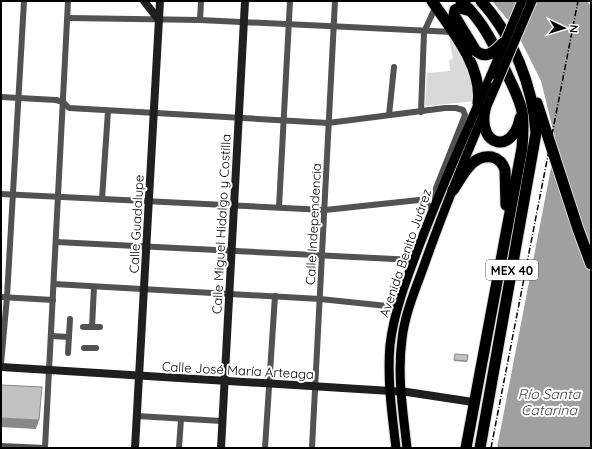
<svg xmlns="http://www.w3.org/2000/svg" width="592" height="449" viewBox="0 0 592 449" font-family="Quicksand,sans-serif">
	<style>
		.green { fill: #d9d9d9 }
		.water { fill: #a0a0a0 }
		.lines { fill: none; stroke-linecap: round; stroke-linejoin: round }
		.primary-casing { stroke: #dbdbdb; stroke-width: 11 }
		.highway-casing { stroke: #dbdbdb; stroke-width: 13 }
		.street { stroke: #525252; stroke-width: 6 }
		.secondary { stroke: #1f1f1f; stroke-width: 8 }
		.primary { stroke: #000; stroke-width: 9 }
		.highway { stroke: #000; stroke-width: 11 }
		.rail { stroke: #000; stroke-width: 1.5; stroke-dasharray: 6 2 1 2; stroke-linecap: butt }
		.primary-bridge-casing { stroke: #dbdbdb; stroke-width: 11; stroke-linecap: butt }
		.highway-bridge-casing { stroke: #dbdbdb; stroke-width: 13; stroke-linecap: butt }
		.primary-bridge { stroke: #000; stroke-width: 9 }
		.highway-bridge { stroke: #000; stroke-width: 11 }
		.shaded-wall { fill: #888 }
		.building { fill: #c2c2c2; stroke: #888 }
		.labels { text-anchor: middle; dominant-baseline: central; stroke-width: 4; stroke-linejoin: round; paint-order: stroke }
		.shield { fill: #fff; stroke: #4c4c4c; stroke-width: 1 }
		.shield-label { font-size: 12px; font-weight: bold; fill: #000 }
		.street-label { font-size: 13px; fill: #000; stroke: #fff }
		.water-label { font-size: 14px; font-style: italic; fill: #414141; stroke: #fff }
	</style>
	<rect width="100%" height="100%" fill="#fff"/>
	<path class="green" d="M449,37L472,76L476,101L425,106L427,73L450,71L449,60L453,59Z"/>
	<path class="water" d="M492,1H587L591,6V448H497L556,142L541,81L514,27Z"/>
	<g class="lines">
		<g class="primary-casing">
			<g id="primary">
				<path d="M396,448C392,414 387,379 390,345C394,311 407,278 419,246C441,188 466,132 491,75"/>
				<path d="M407,448C403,411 397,376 402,339C405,312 417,286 426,260C447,201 471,143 496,85"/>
			</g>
		</g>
		<g class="highway-casing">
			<g id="highway">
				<path d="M432,1C451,29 483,67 478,103"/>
				<path d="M461,1C483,21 495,46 507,74C513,86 519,98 522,111C524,124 523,136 522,148L466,448"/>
				<path d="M471,11L459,8L455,10L454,15L476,51"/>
				<path d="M537,103L578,229L591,264"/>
				<path d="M485,109C477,147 513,155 520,118"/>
				<path d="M453,190C463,176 471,154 492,157C499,159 503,163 505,170L506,205"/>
				<path d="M480,448L536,133C533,86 513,36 481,1"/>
			</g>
		</g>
		<g class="street">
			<path d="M68,18L200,20L453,32"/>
			<path d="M200,20L201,1"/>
			<path d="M1,97L56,100L63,102L69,108L328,123L445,108H456L463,110L465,115L436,188L435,201"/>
			<path d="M421,112L424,32L436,6"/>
			<path d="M389,115L394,67"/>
			<path d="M1,194L325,210L419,200L433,208"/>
			<path d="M102,199L108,111"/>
			<path d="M279,207L290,1"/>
			<path d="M56,242L414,260"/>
			<path d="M54,284L320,299L397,307"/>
			<path d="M1,297L53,300"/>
			<path d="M83,327H100"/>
			<path d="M92,327L94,287"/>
			<path d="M51,336L69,337"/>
			<path d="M84,348H96"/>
			<path d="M68,353L70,319"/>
			<path d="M1,364L7,297L24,1"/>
			<path d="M137,416L222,421"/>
			<path d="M1,446L45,448L68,1"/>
			<path d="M179,448L181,419"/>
			<path d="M265,448L275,296"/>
			<path d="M312,448L335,1"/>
		</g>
		<g class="secondary">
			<path d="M144,1L159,20"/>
			<path d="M1,367L407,392L473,402"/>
			<path d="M135,448L160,1"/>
			<path d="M221,448L245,1"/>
		</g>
		<use href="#primary" class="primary"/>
		<use href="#highway" class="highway"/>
		<path class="rail" d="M491,448L578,1"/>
		<g class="primary-bridge-casing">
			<g id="primary-bridge">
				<path d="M491,75L522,1"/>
				<path d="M496,85L532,1"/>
			</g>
		</g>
		<g class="highway-bridge-casing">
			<path id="highway-bridge" d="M476,51C487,60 495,51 503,43"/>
		</g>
		<use href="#primary-bridge" class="primary-bridge"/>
		<use href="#highway-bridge" class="highway-bridge"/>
	</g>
	<g class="shaded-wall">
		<path d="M454,360L467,361V362L454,361Z"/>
		<path d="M1,418L39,420L36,429L1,427Z"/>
	</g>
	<g class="building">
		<path d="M455,354L468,355L467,361L454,360Z"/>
		<path d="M1,385L42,387L39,420L1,418Z"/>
	</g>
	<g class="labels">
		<rect class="shield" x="486" y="260" width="52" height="20" rx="3"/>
		<g class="shield-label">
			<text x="512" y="270">MEX 40</text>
		</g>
		<g class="street-label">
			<text transform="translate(136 224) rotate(-87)">Calle Guadalupe</text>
			<text transform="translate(221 224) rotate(-87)">Calle Miguel Hidalgo y Costilla</text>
			<text transform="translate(313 224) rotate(-87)">Calle Independencia</text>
			<text transform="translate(405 253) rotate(-71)">Avenida Benito Juárez</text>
			<text transform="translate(238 370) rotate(3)">Calle José María Arteaga</text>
		</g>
		<g class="water-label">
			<text x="549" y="394">Río Santa<tspan x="549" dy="16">Catarina</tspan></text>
		</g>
	</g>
	<rect width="592" height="449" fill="none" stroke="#000000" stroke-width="4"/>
	<g transform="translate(564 28) rotate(94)" stroke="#ffffff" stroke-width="3" paint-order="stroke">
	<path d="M0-3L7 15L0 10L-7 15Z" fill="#000000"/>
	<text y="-6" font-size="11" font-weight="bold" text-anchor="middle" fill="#000000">N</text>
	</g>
</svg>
